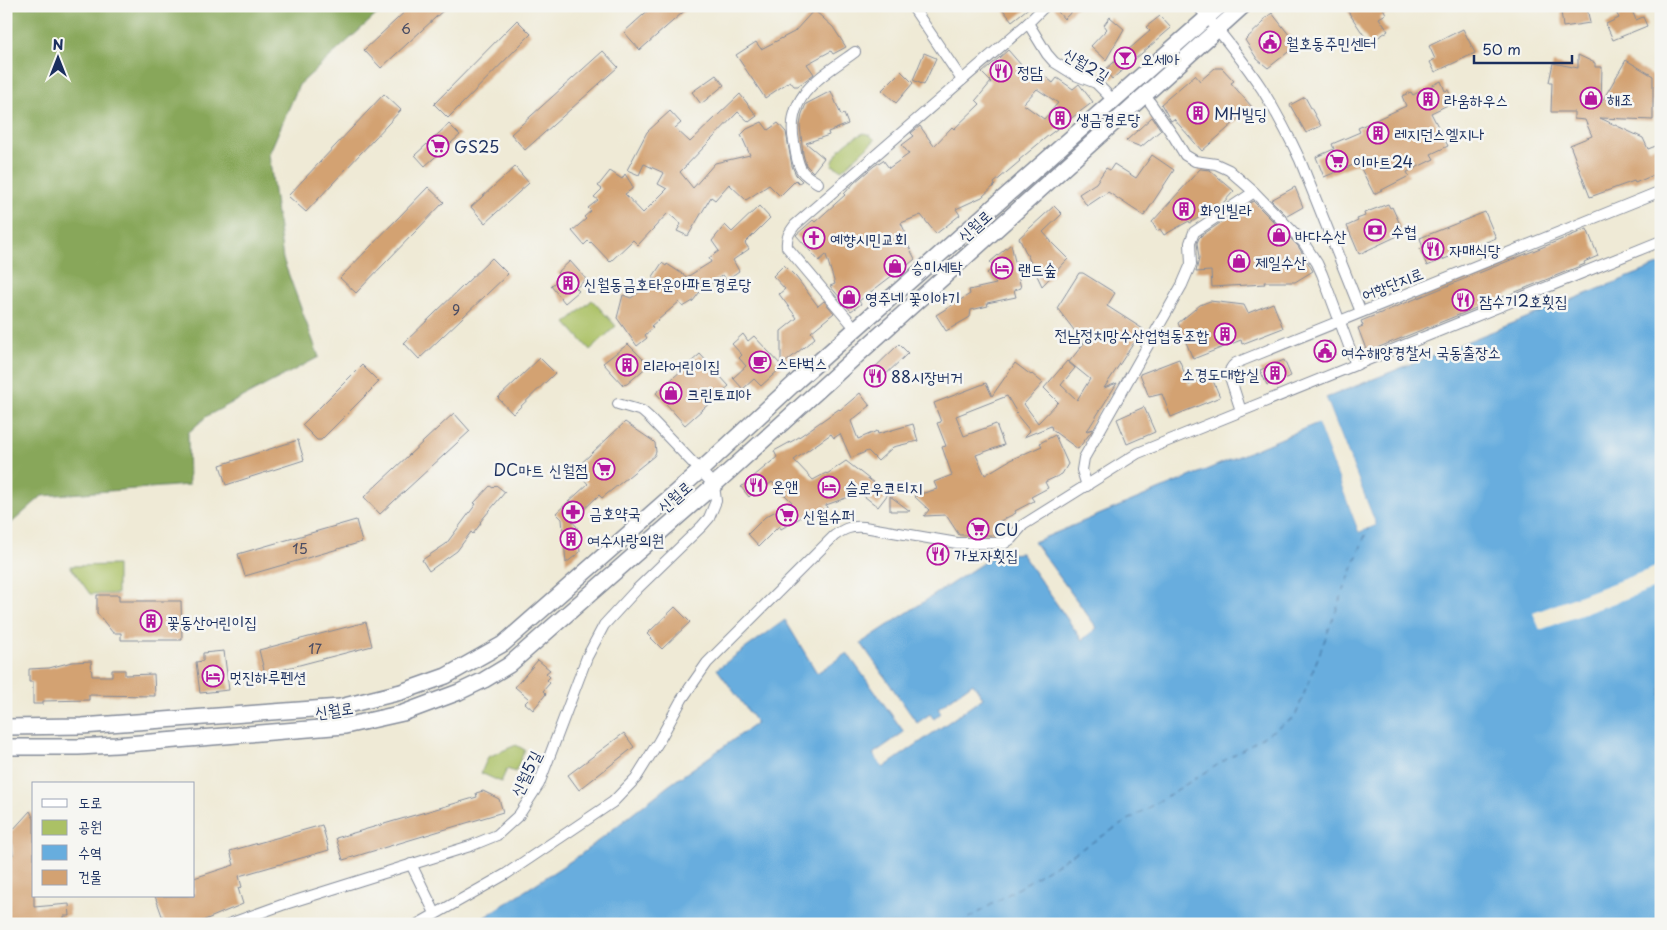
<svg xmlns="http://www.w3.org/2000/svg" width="1667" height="930" viewBox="0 0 1667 930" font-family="'Playpen Sans','Poor Story',sans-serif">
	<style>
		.green { fill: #abc165; stroke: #637862 }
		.forest { fill: #88a75a; stroke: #526b5c }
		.water { fill: #67adde; stroke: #416e9e }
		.pier { fill: #efead6 }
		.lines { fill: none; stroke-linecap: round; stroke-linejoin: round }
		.ferry { stroke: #325584; stroke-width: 1; stroke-dasharray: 6 5; stroke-linecap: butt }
		.building { fill: #d3a272; fill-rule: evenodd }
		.street-casing { stroke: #858c9a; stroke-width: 12 }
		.secondary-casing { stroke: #858c9a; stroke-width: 18 }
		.street { stroke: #fff; stroke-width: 10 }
		.secondary { stroke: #fff; stroke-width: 15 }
		.labels { text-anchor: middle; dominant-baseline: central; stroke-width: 5; stroke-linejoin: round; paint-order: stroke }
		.number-label { font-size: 14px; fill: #494c63 }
		.poi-label { font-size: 16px; fill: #1b2f5e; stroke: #f6f6f2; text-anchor: start }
		.street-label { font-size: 16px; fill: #1b2f5e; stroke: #f6f6f2 }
	</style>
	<rect width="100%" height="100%" fill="#f6f6f2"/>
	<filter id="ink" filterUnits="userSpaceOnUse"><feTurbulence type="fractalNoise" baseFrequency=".02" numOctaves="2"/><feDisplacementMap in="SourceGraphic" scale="10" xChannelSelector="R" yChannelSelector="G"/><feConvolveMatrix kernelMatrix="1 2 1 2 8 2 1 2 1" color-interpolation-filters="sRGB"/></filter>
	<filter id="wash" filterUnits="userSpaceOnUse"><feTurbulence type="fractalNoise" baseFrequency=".0096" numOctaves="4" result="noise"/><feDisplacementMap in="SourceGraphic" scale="20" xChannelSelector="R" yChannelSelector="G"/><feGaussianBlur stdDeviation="1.12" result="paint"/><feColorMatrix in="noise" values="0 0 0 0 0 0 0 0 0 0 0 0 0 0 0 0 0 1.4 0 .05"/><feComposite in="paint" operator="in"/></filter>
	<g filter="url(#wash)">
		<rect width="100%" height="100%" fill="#efead6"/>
		<g class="green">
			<path d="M864,133L870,135L875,140L842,170L832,165C837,148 848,140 864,133Z"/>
			<path d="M592,300L616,326L590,350L566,323Z"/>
			<path d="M117,565V594H90L70,566Z"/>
			<path d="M516,745L525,750L515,772L507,769L501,782L481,773L488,757Z"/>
		</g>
		<path class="forest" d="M6,6H386L299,85L269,154L283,259L319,357L207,416L188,433L189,485L42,496L6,528Z"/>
		<path class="water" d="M1661,264V924H474L580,855L668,786L757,723L717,669L785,620L817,673L847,653L904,732L873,754L883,768L983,698L973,683L938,708L941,713L934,719L930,714L917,723L861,643L995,555L1021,553L1082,640L1097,628L1034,542L1318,423L1359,532L1376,525L1326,398Z"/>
		<g class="pier">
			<path d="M1326,398L1376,525L1359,532L1317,421L1320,423L1361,529L1373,524L1324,399Z"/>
			<path d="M1661,565V586L1540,630L1533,613Z"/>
		</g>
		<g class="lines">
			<path class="ferry" d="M960,924L1295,717L1368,528"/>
		</g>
		<g id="blocks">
			<g class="building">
				<path d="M411,6H448L381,68L364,50Z"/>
				<path d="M653,6H690L640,50L624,32Z"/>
				<path d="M1000,6H1031L1012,21Z"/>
				<path d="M1053,6H1078L1064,19Z"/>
				<path d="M1352,6H1382L1386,14L1379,18L1388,31L1369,43L1347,10Z"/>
				<path d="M1613,6H1630L1636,20L1643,17L1647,26L1613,40L1606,24L1619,18Z"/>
				<path d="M1587,8L1590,23L1563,27L1561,11Z"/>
				<path d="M814,10L833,27L846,47L833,54L831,51L807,64L814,74L798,86H794L790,81L765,98L736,55L756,42L761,49L794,32Z"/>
				<path d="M1272,13L1297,45L1268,68L1257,59L1245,40L1264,22L1263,20Z"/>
				<path d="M1160,16L1171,28L1112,79L1105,70L1150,31L1146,27Z"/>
				<path d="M1110,17L1124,29L1106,60L1091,46L1107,29L1104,25Z"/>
				<path d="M517,20L531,34L448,118L434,104Z"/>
				<path d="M1463,29L1475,53L1435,72L1430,62L1435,59L1429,46Z"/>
				<path d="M1008,50L1028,73L1034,67L1053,83L1057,78L1073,89L1079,84L1093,102L1049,135L1019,160L1020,161L994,183L995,185L982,197L956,209L960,215L936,234L921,215L901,223L908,238L905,239L915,259L894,277L893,275L859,301L861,304L851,311L830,286L835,284L826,255L819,261L796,235L813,220L815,222L845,195L844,194L855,182L874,166L883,160L889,168L909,154L902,145L914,136L911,133L920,126L934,146L952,127L954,129L980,104L976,100L991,82L982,73ZM1037,89L1058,103L1044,119L1023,104Z"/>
				<path d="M603,51L618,67L525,150L511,134Z"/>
				<path d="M924,53L936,58L924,85L913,80Z"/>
				<path d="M1578,55L1595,63V67H1602L1601,103L1626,60L1653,76V120L1600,118L1643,138L1648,149L1661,144V172L1635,183L1634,181L1590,197L1570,145L1592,136L1585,120L1574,119V112H1551L1552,82H1549L1553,63L1578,68Z"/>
				<path d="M1215,68H1222L1234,81L1231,83L1252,107L1202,151L1174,119L1171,121L1161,104L1195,75L1200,81Z"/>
				<path d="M901,71L913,83L896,103L882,90Z"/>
				<path d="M716,75L724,85L701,104L692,92Z"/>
				<path d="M1441,81L1445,91L1448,90L1454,102L1431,113L1448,146L1431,154L1434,159L1407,172L1409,176L1374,194L1358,163L1324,177L1316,157L1334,149L1332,144L1360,132L1358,128L1406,106L1402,96L1411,92L1413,95Z"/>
				<path d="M831,91L841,115L844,114L848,124L828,132L829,135L806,143L824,158L813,172L806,165L803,154L800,126L802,114L806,104Z"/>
				<path d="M384,94L401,110L306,212L288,196Z"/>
				<path d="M740,94L757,116L749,122L738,112L680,172L693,188L715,163L750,155L741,135L747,129L762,122L768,130L778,123L786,132L792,166L796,175L802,181L799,183L796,180L780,196L769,185L746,200L729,184L715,200L711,197L688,236L677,231L681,224L668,213L638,245L633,240L610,262L591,242L590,243L588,241L584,245L572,231L586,219L584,217L591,211L588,208L598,200L594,197L602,189L598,186L610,171L622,179L625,174L632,185V189L625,194L643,213L667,189L658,184L664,173L644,164L639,175L627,170L647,132L670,111L681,123L675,128L690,142Z"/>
				<path d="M1305,97L1321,126L1306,133L1290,105Z"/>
				<path d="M1152,117L1161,130L1141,147L1126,141Z"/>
				<path d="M449,124L460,135L425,166L415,155Z"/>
				<path d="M1152,155L1174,170L1144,216L1108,192L1087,206L1079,194L1096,183L1106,168L1110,170L1114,164L1136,178Z"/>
				<path d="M515,167L529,183L485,223L471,207Z"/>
				<path d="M1200,169L1210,170L1234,191L1222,204L1190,223L1189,221L1164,235L1160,229L1157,231L1152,222Z"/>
				<path d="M428,187L444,202L356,293L340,278Z"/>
				<path d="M1295,187L1303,207L1287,216L1271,200Z"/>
				<path d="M1253,201L1298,246L1313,271L1295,282H1264L1265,284L1212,287L1211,271L1196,272L1199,258L1197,243L1199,238L1202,235Z"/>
				<path d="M1388,204L1390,208L1392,207L1404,233L1359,254L1347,226L1358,221L1357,219L1365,216L1364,213Z"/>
				<path d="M759,206L770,218L745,243L749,249L733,260L739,271L726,280L723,275L702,289L693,301L683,307L679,302L651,326L653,328L645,335L647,338L637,346L617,318L623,295L631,298L656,280L652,278L662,263L666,266L667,264L687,277L711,262L709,258L719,251L712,241L725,225L732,232Z"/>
				<path d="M1054,206L1062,214L1043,232L1051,241V242L1068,259L1042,286L1019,238Z"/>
				<path d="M1485,212L1496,238L1427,266L1420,249L1423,248L1420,238Z"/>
				<path d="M1587,229L1598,256L1584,262L1585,264L1367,352L1358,328L1363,326L1361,321Z"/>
				<path d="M1011,244L1021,288L1014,290L1016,297L987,303L988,306L971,310L970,317L946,331L936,315L970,294L969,290L996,284L987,273L995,267L990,262Z"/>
				<path d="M492,258L508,274L419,359L404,343Z"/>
				<path d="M570,261L586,279L576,288L579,291L565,303L551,286L561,277L557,273Z"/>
				<path d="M784,265L796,277L818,306L824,301L834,313L811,332L815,338L781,366L782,367L761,386L754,379L743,389L733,378L746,366L739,358L742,355L732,344L743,334L748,341L754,336L781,365V331L797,318L779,294L785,289L773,276Z"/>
				<path d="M1079,273H1083L1115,293L1107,306L1143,329L1104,388L1117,383L1089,428L1086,430L1087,431L1093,429L1091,432L1078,449L1052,430L1051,426L1024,437L1030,431L1016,414L1017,413L1007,396L956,416L964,436L996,424L1004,445L976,455L985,475L1010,460L1042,446L1040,443L1055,435L1068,464L1062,474L1045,482L1048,488L1031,497L1034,501L1015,511L1016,513L998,522L997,535H959L946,515L924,516L929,510L914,496L937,489L934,482L952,475L942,447L946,446L937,423L941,422L934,403L986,383L992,396L1015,363L1031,375L1032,374L1043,383L1024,404L1038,423L1058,402L1044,388L1067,361L1075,368L1061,385L1077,400L1090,379L1069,362L1084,343L1057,308Z"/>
				<path d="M1210,301L1244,305L1248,313L1273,303L1283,328L1242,344L1241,340L1193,359L1178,323L1200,305Z"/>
				<path d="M1330,341L1336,354L1320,361L1314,347Z"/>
				<path d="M628,344L649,365L627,384L623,385L603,363Z"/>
				<path d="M899,344L908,353L874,386L865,377Z"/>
				<path d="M700,354L729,386L685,425L656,393Z"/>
				<path d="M540,358L555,373L513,414L498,398Z"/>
				<path d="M1179,359L1189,385L1211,376L1220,397L1171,417L1162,394L1149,397L1140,374Z"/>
				<path d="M1284,360L1291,376L1267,385L1260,370Z"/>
				<path d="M362,365L379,382L321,440H317L302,425Z"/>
				<path d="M860,393L870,406L851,421L858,439L877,431L878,434L913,424L918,441L893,447L878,461L868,451L851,458L840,434L834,438L831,434L794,460L813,480L826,473L827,474L846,461L888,494L878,507L860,493L826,505L827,508L805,517V515L781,529L779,526L759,546L748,534L765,517L792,502L772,482L754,496L752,494L749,497L741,487L777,457L774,451L796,439L839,409L840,410Z"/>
				<path d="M1144,407L1155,432L1127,444L1117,419Z"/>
				<path d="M454,413L470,431L380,514L364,497Z"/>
				<path d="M625,422L653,441L655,443L656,452L654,456L602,498L599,495L572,521L577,527L580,552L566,563L562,519L556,513L588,484L575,469Z"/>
				<path d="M298,440L304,460L226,485L220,465Z"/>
				<path d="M496,485L505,492L480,522L481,523L473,534L471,532L457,551L429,571L422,560L446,544L476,504L474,503L490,486L493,488Z"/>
				<path d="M890,496L910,511H890Z"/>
				<path d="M356,520L362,542L245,576L238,554Z"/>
				<path d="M97,595H119V601H181L182,640H121V633H113L97,613Z"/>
				<path d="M675,607L690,622L662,649L647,634Z"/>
				<path d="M366,622L372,646L265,674L259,650Z"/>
				<path d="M224,651L229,690L200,693L196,662L203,661V653Z"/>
				<path d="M538,660L550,670L546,673L550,677L547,680L550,683L543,691L546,694L533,710L525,703L529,699L515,687Z"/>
				<path d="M91,661L92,676H112V670H125V675L154,674L155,696L89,695V700L43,701V704H33V682H29V669L49,668L72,662Z"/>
				<path d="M624,733L634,747L579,790L568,775Z"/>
				<path d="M483,791L499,799L503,812L343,860L336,838L477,797L476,793Z"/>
				<path d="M30,811L34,819V907L69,904L70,916H64V919L58,920L59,923L6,924V872L10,871L8,856L13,855L11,832Z"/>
				<path d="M322,825L329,850L239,876L242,887L238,888L243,904L195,924H165L155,896H194V878L234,865L230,851Z"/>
			</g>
		</g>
	</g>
	<g filter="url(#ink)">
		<use href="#blocks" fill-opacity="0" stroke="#858c9a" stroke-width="1"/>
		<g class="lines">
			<g class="street-casing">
				<g id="street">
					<path d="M912,6L962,80"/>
					<path d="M1045,6L1028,23L1047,54L1054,62L1075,75L1096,83L1113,100"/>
					<path d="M1198,6C1220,32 1243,60 1262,89C1276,112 1289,136 1300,160L1361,312"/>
					<path d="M1145,95L1174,137L1185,155L1195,161L1216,164L1229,170L1254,192L1303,242L1317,263L1322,274L1356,365"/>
					<path d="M818,183C814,180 809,178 805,174C797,168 796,152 794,142C785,95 822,76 855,52"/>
					<path d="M856,329L787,247C786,237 789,233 795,225L1028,23"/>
					<path d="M1241,411L1230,377C1229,370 1231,367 1236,363L1661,191"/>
					<path d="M1087,486L1082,470L1084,458L1182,285L1191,264L1190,243L1194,232L1254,192"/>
					<path d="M411,864L435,913"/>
					<path d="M229,924L282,905L470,846L497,835L519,815L539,784L587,657L604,625L637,589L702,526L709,518L716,501L714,485L651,419L642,411L618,404"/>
					<path d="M418,924L506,874L613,802L636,778L659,741L682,699L707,663L834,536C845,528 851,526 864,527L957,543H1005L1011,539L1023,525L1138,453L1661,241"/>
				</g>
			</g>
			<g class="secondary-casing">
				<g id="secondary">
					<path d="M6,727L82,726L340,707L401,692L446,676L503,644L701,470L798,380L1220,6"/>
					<path d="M6,747H78L116,745L345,726L403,713L459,692L484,680L509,665L714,485L1243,6"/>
				</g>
			</g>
			<use href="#street" class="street"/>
			<use href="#secondary" class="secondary"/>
		</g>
	</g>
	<defs>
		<g id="civic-ring" transform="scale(1.125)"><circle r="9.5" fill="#f6f6f2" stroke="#b5179e" stroke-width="1.5"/><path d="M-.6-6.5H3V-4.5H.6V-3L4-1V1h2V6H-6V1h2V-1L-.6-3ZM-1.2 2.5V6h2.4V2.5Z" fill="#b5179e"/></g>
		<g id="bar-ring" transform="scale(1.125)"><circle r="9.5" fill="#f6f6f2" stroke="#b5179e" stroke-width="1.5"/><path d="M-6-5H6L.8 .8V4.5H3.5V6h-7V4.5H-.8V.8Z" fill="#b5179e"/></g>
		<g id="restaurant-ring" transform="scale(1.125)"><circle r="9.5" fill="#f6f6f2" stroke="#b5179e" stroke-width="1.5"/><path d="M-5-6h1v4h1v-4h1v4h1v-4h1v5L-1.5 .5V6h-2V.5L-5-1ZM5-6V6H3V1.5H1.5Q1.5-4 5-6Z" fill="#b5179e"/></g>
		<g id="shop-ring" transform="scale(1.125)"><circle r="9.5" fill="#f6f6f2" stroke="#b5179e" stroke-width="1.5"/><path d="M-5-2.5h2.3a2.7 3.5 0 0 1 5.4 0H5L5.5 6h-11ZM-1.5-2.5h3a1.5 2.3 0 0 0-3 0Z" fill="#b5179e"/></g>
		<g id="building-ring" transform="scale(1.125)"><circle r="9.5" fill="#f6f6f2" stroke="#b5179e" stroke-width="1.5"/><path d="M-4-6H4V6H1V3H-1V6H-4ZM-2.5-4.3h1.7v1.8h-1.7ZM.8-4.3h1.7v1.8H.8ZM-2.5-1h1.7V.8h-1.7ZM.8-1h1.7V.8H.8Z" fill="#b5179e"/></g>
		<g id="supermarket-ring" transform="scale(1.125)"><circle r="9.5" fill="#f6f6f2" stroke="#b5179e" stroke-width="1.5"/><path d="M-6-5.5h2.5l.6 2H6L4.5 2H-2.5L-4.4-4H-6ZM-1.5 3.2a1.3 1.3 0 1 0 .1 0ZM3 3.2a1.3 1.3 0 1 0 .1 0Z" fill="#b5179e"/></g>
		<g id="bank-ring" transform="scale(1.125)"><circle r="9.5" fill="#f6f6f2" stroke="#b5179e" stroke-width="1.5"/><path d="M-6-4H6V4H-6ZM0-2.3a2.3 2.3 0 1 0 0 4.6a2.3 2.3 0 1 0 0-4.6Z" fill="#b5179e"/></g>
		<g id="church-ring" transform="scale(1.125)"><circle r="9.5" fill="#f6f6f2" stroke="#b5179e" stroke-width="1.5"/><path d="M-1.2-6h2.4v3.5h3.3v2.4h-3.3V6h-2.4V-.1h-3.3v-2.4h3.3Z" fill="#b5179e"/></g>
		<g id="hotel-ring" transform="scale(1.125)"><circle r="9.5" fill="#f6f6f2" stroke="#b5179e" stroke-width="1.5"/><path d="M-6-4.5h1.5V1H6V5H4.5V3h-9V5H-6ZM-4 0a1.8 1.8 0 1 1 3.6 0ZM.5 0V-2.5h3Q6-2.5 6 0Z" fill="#b5179e"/></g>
		<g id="cafe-ring" transform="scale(1.125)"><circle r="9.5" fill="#f6f6f2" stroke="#b5179e" stroke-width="1.5"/><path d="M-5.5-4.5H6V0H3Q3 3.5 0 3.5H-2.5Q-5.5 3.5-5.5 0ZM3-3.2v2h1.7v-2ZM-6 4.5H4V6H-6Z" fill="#b5179e"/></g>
		<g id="pharmacy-ring" transform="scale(1.125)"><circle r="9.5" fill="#f6f6f2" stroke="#b5179e" stroke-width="1.5"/><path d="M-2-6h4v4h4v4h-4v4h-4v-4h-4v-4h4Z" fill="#b5179e"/></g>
	</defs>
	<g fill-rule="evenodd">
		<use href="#civic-ring" x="1270" y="42"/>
		<use href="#bar-ring" x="1125" y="58"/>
		<use href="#restaurant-ring" x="1001" y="71"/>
		<use href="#shop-ring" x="1591" y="98"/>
		<use href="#building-ring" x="1428" y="99"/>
		<use href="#building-ring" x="1198" y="113"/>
		<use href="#building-ring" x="1060" y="118"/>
		<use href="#building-ring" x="1378" y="133"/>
		<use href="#supermarket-ring" x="438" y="146"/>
		<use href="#supermarket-ring" x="1337" y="161"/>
		<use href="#building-ring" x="1184" y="209"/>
		<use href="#bank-ring" x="1375" y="230"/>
		<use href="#shop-ring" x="1279" y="235"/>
		<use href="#church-ring" x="814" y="238"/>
		<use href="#restaurant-ring" x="1433" y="249"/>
		<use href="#shop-ring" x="1239" y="261"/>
		<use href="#shop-ring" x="895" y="266"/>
		<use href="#hotel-ring" x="1002" y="268"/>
		<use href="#building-ring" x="568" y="283"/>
		<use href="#shop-ring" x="849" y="297"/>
		<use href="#restaurant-ring" x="1463" y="300"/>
		<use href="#building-ring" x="1225" y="334"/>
		<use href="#civic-ring" x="1325" y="351"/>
		<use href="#cafe-ring" x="760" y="362"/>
		<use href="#building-ring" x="627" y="365"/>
		<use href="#building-ring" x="1275" y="373"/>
		<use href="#restaurant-ring" x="875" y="376"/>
		<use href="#shop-ring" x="671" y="393"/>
		<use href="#supermarket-ring" x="604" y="469"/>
		<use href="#restaurant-ring" x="756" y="485"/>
		<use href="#hotel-ring" x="829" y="487"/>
		<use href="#pharmacy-ring" x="573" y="512"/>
		<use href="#supermarket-ring" x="787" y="515"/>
		<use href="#supermarket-ring" x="978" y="529"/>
		<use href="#building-ring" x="571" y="539"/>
		<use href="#restaurant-ring" x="938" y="554"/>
		<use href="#building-ring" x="151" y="621"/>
		<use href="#hotel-ring" x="213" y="676"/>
	</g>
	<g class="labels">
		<g class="number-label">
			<text x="406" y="28">6</text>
			<text x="456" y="309">9</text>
			<text x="300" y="548">15</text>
			<text x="315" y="648">17</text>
		</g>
		<g class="poi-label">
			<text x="1286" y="42">월호동주민센터</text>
			<text x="1141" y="58">오세아</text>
			<text x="1017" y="71">정담</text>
			<text x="1607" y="98">해조</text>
			<text x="1444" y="99">라움하우스</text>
			<text x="1214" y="113">MH빌딩</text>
			<text x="1076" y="118">생금경로당</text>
			<text x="1394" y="133">레지던스엘지나</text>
			<text x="454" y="146">GS25</text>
			<text x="1353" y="161">이마트24</text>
			<text x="1200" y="209">화인빌라</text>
			<text x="1391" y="230">수협</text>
			<text x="1295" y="235">바다수산</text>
			<text x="830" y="238">예향시민교회</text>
			<text x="1449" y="249">자매식당</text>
			<text x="1255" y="261">제일수산</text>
			<text x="911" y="266">승미세탁</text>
			<text x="1018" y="268">랜드숲</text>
			<text x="584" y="283">신월동금호타운아파트경로당</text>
			<text x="865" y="297">영주네 꽃이야기</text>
			<text x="1479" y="300">잠수기2호횟집</text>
			<text x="1209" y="334" text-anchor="end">전남정치망수산업협동조합</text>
			<text x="1341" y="351">여수해양경찰서 국동출장소</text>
			<text x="776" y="362">스타벅스</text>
			<text x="643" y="365">리라어린이집</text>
			<text x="1259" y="373" text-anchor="end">소경도대합실</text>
			<text x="891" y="376">88시장버거</text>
			<text x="687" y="393">크린토피아</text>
			<text x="588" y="469" text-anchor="end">DC마트 신월점</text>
			<text x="772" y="485">온앤</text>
			<text x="845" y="487">슬로우코티지</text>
			<text x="589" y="512">금호약국</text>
			<text x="803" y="515">신월슈퍼</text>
			<text x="994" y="529">CU</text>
			<text x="587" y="539">여수사랑의원</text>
			<text x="954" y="554">가보자횟집</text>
			<text x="167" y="621">꽃동산어린이집</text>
			<text x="229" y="676">멋진하루펜션</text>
		</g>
		<g class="street-label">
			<text transform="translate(1087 64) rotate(31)">신월2길</text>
			<text transform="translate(974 225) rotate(-42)">신월로</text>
			<text transform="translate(1392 283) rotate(-21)">어항단지로</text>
			<text transform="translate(674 496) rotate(-41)">신월로</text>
			<text transform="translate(334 709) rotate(-8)">신월로</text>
			<text transform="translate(525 773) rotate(-64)">신월5길</text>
		</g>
	</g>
	<rect width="1667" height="930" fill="none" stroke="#f6f6f2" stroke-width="25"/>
	<rect x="32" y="782" width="162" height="115" fill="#f6f6f2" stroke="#9ea6b7"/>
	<rect x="42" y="799" width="25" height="8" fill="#ffffff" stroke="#9ea6b7"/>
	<text x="78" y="808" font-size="15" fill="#1b2f5e">도로</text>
	<rect x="42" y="820" width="25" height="15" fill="#abc165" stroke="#9ea6b7"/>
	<text x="78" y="832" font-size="15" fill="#1b2f5e">공원</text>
	<rect x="42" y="845" width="25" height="15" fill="#67adde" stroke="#9ea6b7"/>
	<text x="78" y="858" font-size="15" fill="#1b2f5e">수역</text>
	<rect x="42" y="870" width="25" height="15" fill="#d3a272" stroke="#9ea6b7"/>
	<text x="78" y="882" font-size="15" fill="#1b2f5e">건물</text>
	<g transform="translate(58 58)" stroke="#f6f6f2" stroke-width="4" paint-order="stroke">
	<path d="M0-4L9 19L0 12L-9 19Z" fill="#1b2f5e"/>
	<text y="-8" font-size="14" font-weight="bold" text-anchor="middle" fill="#1b2f5e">N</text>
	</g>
	<path d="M1474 55v8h98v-8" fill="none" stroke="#1b2f5e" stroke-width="2.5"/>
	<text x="1482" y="55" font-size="15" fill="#1b2f5e" stroke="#f6f6f2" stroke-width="4" paint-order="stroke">50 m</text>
</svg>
